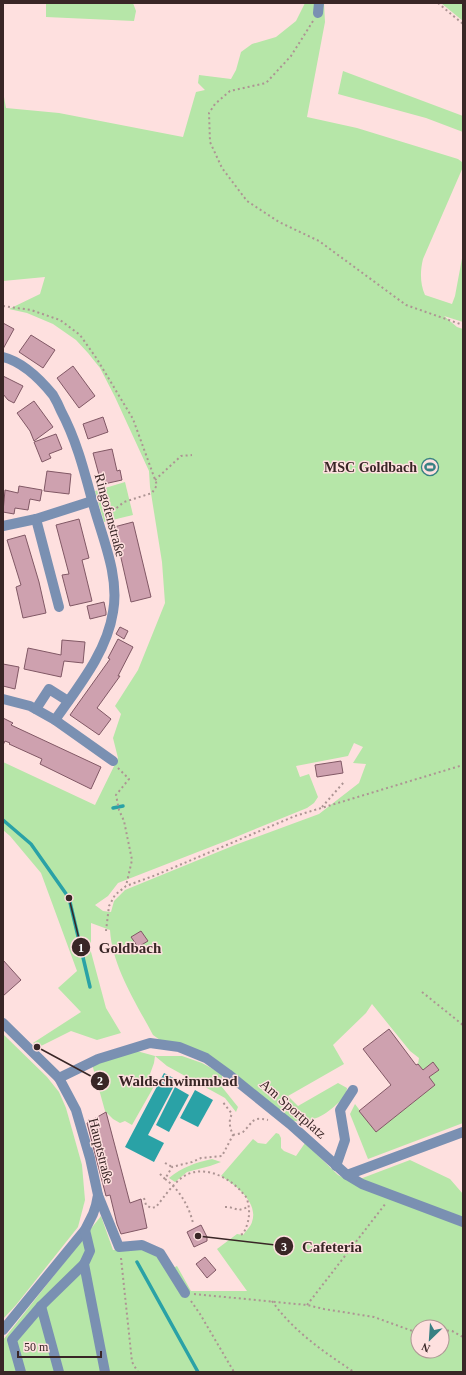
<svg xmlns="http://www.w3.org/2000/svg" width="466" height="1375" viewBox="0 0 466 1375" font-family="Georgia,serif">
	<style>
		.green { fill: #b6e6a8; fill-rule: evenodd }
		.water { fill: #2aa2a6 }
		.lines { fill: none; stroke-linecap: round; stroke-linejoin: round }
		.stream { stroke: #2aa2a6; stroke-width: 3.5 }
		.building { fill: #cea1af; stroke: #815865 }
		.path { stroke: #ad9493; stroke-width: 2; stroke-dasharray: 2 3; stroke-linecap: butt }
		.minor { stroke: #7a90b2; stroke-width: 10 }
		.labels { text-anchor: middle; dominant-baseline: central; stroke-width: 3; stroke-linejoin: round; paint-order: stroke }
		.poi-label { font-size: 14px; font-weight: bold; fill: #392626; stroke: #fee0df; text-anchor: end }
		.street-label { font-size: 14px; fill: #392626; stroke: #fee0df }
		.leader { fill: none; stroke: #392626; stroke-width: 1.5 }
		.callout-dot { fill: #392626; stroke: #fee0df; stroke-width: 1.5 }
		.mark-label { font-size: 12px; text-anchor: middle; font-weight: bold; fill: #fff }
		.callout-label { font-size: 15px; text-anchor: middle; font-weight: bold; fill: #392626; stroke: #fee0df; stroke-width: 3; stroke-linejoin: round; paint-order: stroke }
	</style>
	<rect width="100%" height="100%" fill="#fee0df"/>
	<g class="green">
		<path d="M46,3H133L136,11L134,21L46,17Z"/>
		<path d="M305,3H324L325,22L307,117L357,128L458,159L462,162L463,167L423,259C420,271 420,284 425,295L452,304L455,296L463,253V322L444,316L457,327L463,329V1123L368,1159L350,1114L355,1104L376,1132L435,1085L429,1077L439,1070L433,1063L423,1070L418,1064L419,1058L410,1051L372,1004L366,1013L333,1045L344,1064L288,1096L298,1106L338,1083L347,1088L346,1096C328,1112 318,1123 293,1121L231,1071L160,1040L153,1035C136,1003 112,966 110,930L91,923V952L106,1008L121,1033L97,1040L71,1031L39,1047L33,1043L81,1012L58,988L77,971L41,873L10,836L3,830V762L95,805L118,758L113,738L121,714L115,706L138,670L165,603L162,562L150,487L149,471L115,397L100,368L88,353L76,340L53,324L27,313L9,309L40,294L45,277L3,281V97H4L6,108L59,113L183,137L196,92L205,90L198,83L199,75L231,79L236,70L241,52L252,44L276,37L296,21ZM354,743L363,747L353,763L366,764L359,783L319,814L235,845L125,890L114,901L111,912L103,911L95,905L108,896L118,883L231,839L307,808L314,803L318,797L309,774L300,777L296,766L348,756Z"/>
		<path d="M441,3H463V21Z"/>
		<path d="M343,71L463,116V132L426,118L338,94Z"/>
		<path d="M125,482L133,515L104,522L95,491Z"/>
		<path d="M3,1034L47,1077L59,1092L66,1108L82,1165L85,1200L78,1227L16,1305L3,1319Z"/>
		<path d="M133,1050L155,1056H182L202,1063L222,1074V1087L238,1107L236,1112L225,1098L167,1066L155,1056L154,1063L150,1074L157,1081L132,1125L125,1121L120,1123L113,1119L105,1111L92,1064Z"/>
		<path d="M276,1133L279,1134L281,1138V1148L284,1151L296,1156L305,1143L338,1175L352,1182L410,1160L450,1179L463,1194V1372H3V1340L101,1216L113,1250L135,1248L156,1250L169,1270L177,1266L191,1291H247L217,1249L237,1234L243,1235C246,1231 251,1226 252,1222C259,1202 235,1185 221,1176L253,1139L258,1143L266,1144ZM418,1327H442V1351H418Z"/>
		<path d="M212,1159L221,1162L210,1166L187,1172L175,1182L169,1178C182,1167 195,1163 212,1159Z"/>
	</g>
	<g class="water">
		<path d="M164,1073L177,1080L148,1135L164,1143L154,1162L125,1147Z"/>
		<path d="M175,1087L189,1095L169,1132L156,1125Z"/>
		<path d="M195,1090L213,1100L198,1127L180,1118Z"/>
	</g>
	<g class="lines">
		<g class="stream">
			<path d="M113,808L123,806"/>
			<path d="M3,820L31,844L69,898L90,987"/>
			<path d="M137,1262L198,1372"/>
		</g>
	</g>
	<g class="building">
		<path d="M3,323L14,329L3,349Z"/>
		<path d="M31,335L55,350L43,368L19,352Z"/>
		<path d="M73,366L95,396L79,408L57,378Z"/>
		<path d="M3,376L23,386L14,403L8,400L3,394Z"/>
		<path d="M34,401L53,427L34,441L30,431L17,413Z"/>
		<path d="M103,417L108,432L88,439L83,424Z"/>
		<path d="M56,434L62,449L49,454L51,458L42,462L34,442Z"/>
		<path d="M112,449L117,471L120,470L122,480L104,484L102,474L99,475L93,453Z"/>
		<path d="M47,471L71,474L69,494L44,491Z"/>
		<path d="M19,486L42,490L40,501L30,499L28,510L15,508L14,514L3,512L5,490L18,493Z"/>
		<path d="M79,519L89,558L82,560L92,601L70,606L62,575L69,574L56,525Z"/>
		<path d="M133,522L151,597L131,602L114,527Z"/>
		<path d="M25,535L39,582L46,613L23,618L16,587L21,585L7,540Z"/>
		<path d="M104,602L106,612V615L90,619L87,606Z"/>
		<path d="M120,627L128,631L124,639L116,634Z"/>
		<path d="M118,639L133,647L118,676H120L97,708L111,719L99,735L70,715L110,659L108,658Z"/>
		<path d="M62,640L85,642L83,663L64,661L61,677L24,669L28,648L61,655Z"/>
		<path d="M3,664L19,667L15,689L3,686Z"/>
		<path d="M3,718L13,723L11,725L101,767L91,789L40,764L42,759L9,744L10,743L5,741L3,745Z"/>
		<path d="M341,761L343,773L317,777L315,765Z"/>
		<path d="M141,931L148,941L138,947L131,937Z"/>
		<path d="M3,960L21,980L3,996Z"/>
		<path d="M389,1029L416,1065L418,1064L423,1070L433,1062L439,1070L429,1077L435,1085L376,1132L359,1111L391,1085L363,1049Z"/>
		<path d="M106,1112L130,1203L141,1199L147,1228L121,1234L117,1224L110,1195L106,1196L87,1123Z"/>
		<path d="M201,1225L207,1237V1241L194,1247L187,1232Z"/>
		<path d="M205,1257L216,1270L207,1278L196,1264Z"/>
	</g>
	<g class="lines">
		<g class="path">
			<path d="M438,3L463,24"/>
			<path d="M313,21L291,56L266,83L230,91L215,104L209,113L210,142L222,168L247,201L279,222L319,241L406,305L463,325"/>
			<path d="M3,306L31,310L60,320L80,335L97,359L133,419L157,485L152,493L124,502L114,510L106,512"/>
			<path d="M155,480L181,456L192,455"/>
			<path d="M118,768L129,779L116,795L119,810L124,821L132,860L126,886"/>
			<path d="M322,807L344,782"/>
			<path d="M106,931L109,906L115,895L126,886L156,875L295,816L463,765"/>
			<path d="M422,992L463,1025"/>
			<path d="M233,1135C236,1134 240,1134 243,1132C253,1123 251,1116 268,1120"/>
			<path d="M165,1163L172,1167"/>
			<path d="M160,1174L165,1179L172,1167L192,1162L201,1158L222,1156L233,1135C230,1128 228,1121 232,1114L222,1101"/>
			<path d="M165,1179C179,1189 189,1206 193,1223"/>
			<path d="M144,1198L146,1205L151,1208L156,1207C165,1196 175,1180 188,1174C207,1166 229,1178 241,1191C243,1194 246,1196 247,1199C251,1212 249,1223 243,1234L238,1235"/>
			<path d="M225,1207H229L239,1210L249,1207"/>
			<path d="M121,1258L132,1362L138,1372"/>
			<path d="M194,1294L307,1305L324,1309L374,1317L418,1333"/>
			<path d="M191,1301L200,1314L234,1372"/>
			<path d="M272,1301C293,1331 324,1352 354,1372"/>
			<path d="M307,1305L386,1203"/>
			<path d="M442,1330L452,1331L463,1337"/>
		</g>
		<g class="minor">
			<path d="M318,13L319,3"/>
			<path d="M3,357C23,362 40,379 53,395C56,400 59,406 61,411C76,439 84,470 92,500C101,535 120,575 113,612C107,652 78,687 55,720"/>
			<path d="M36,519L59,607"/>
			<path d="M3,526L36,519L92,501"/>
			<path d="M3,699L30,706L55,720L113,761"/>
			<path d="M36,709L49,689L68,701"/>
			<path d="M3,1023L59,1078L76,1110L90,1158L98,1195L96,1205L93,1214L85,1230L3,1330"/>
			<path d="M59,1078L98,1059L150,1043L179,1047L206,1058L228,1074L290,1124L347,1175L362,1184L463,1222"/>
			<path d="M336,1166L345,1140L340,1110L353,1090"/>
			<path d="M347,1175L463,1132"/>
			<path d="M98,1195L119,1247L142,1245L160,1253L185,1293"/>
			<path d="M85,1230L90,1251L84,1264L105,1372"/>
			<path d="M41,1306L59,1372"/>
			<path d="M21,1372L12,1340L41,1306L84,1264"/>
		</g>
	</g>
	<defs>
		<g id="stadium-ring" transform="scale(0.9)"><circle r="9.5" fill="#fee0df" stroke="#388083" stroke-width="1.5"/><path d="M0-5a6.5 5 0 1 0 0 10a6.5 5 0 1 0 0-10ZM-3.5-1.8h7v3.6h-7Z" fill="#388083"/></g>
	</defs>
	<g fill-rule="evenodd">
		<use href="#stadium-ring" x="430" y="467"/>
	</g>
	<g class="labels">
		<g class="poi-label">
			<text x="417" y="467">MSC Goldbach</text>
		</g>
		<g class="street-label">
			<text transform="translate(110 515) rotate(75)">Ringofenstraße</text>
			<text transform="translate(293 1109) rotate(41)">Am Sportplatz</text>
			<text transform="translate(101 1151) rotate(76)">Hauptstraße</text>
		</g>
	</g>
	<path class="leader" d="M69 898L81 947M37 1047L100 1081M198 1236L284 1246"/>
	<g class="callout-dot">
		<circle cx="69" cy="898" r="4"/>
		<circle cx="37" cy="1047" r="4"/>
		<circle cx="198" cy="1236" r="4"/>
		<circle cx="81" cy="947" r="10"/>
		<circle cx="100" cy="1081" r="10"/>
		<circle cx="284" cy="1246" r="10"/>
	</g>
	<g class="mark-label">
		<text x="81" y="952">1</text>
		<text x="100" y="1085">2</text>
		<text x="284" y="1251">3</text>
	</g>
	<g class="callout-label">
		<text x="130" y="953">Goldbach</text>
		<text x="178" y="1086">Waldschwimmbad</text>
		<text x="332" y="1252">Cafeteria</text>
	</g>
	<rect width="466" height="1375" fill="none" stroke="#392626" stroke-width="8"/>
	<g transform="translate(430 1339) rotate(205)"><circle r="19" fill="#fee0df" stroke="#af9695"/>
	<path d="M0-3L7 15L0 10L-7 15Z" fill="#388083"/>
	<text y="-6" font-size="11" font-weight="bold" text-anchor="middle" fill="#392626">N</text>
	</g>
	<path d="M18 1351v6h83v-6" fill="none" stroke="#392626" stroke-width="2"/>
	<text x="24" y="1351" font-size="12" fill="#392626" stroke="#fee0df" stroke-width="3" paint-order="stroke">50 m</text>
</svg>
